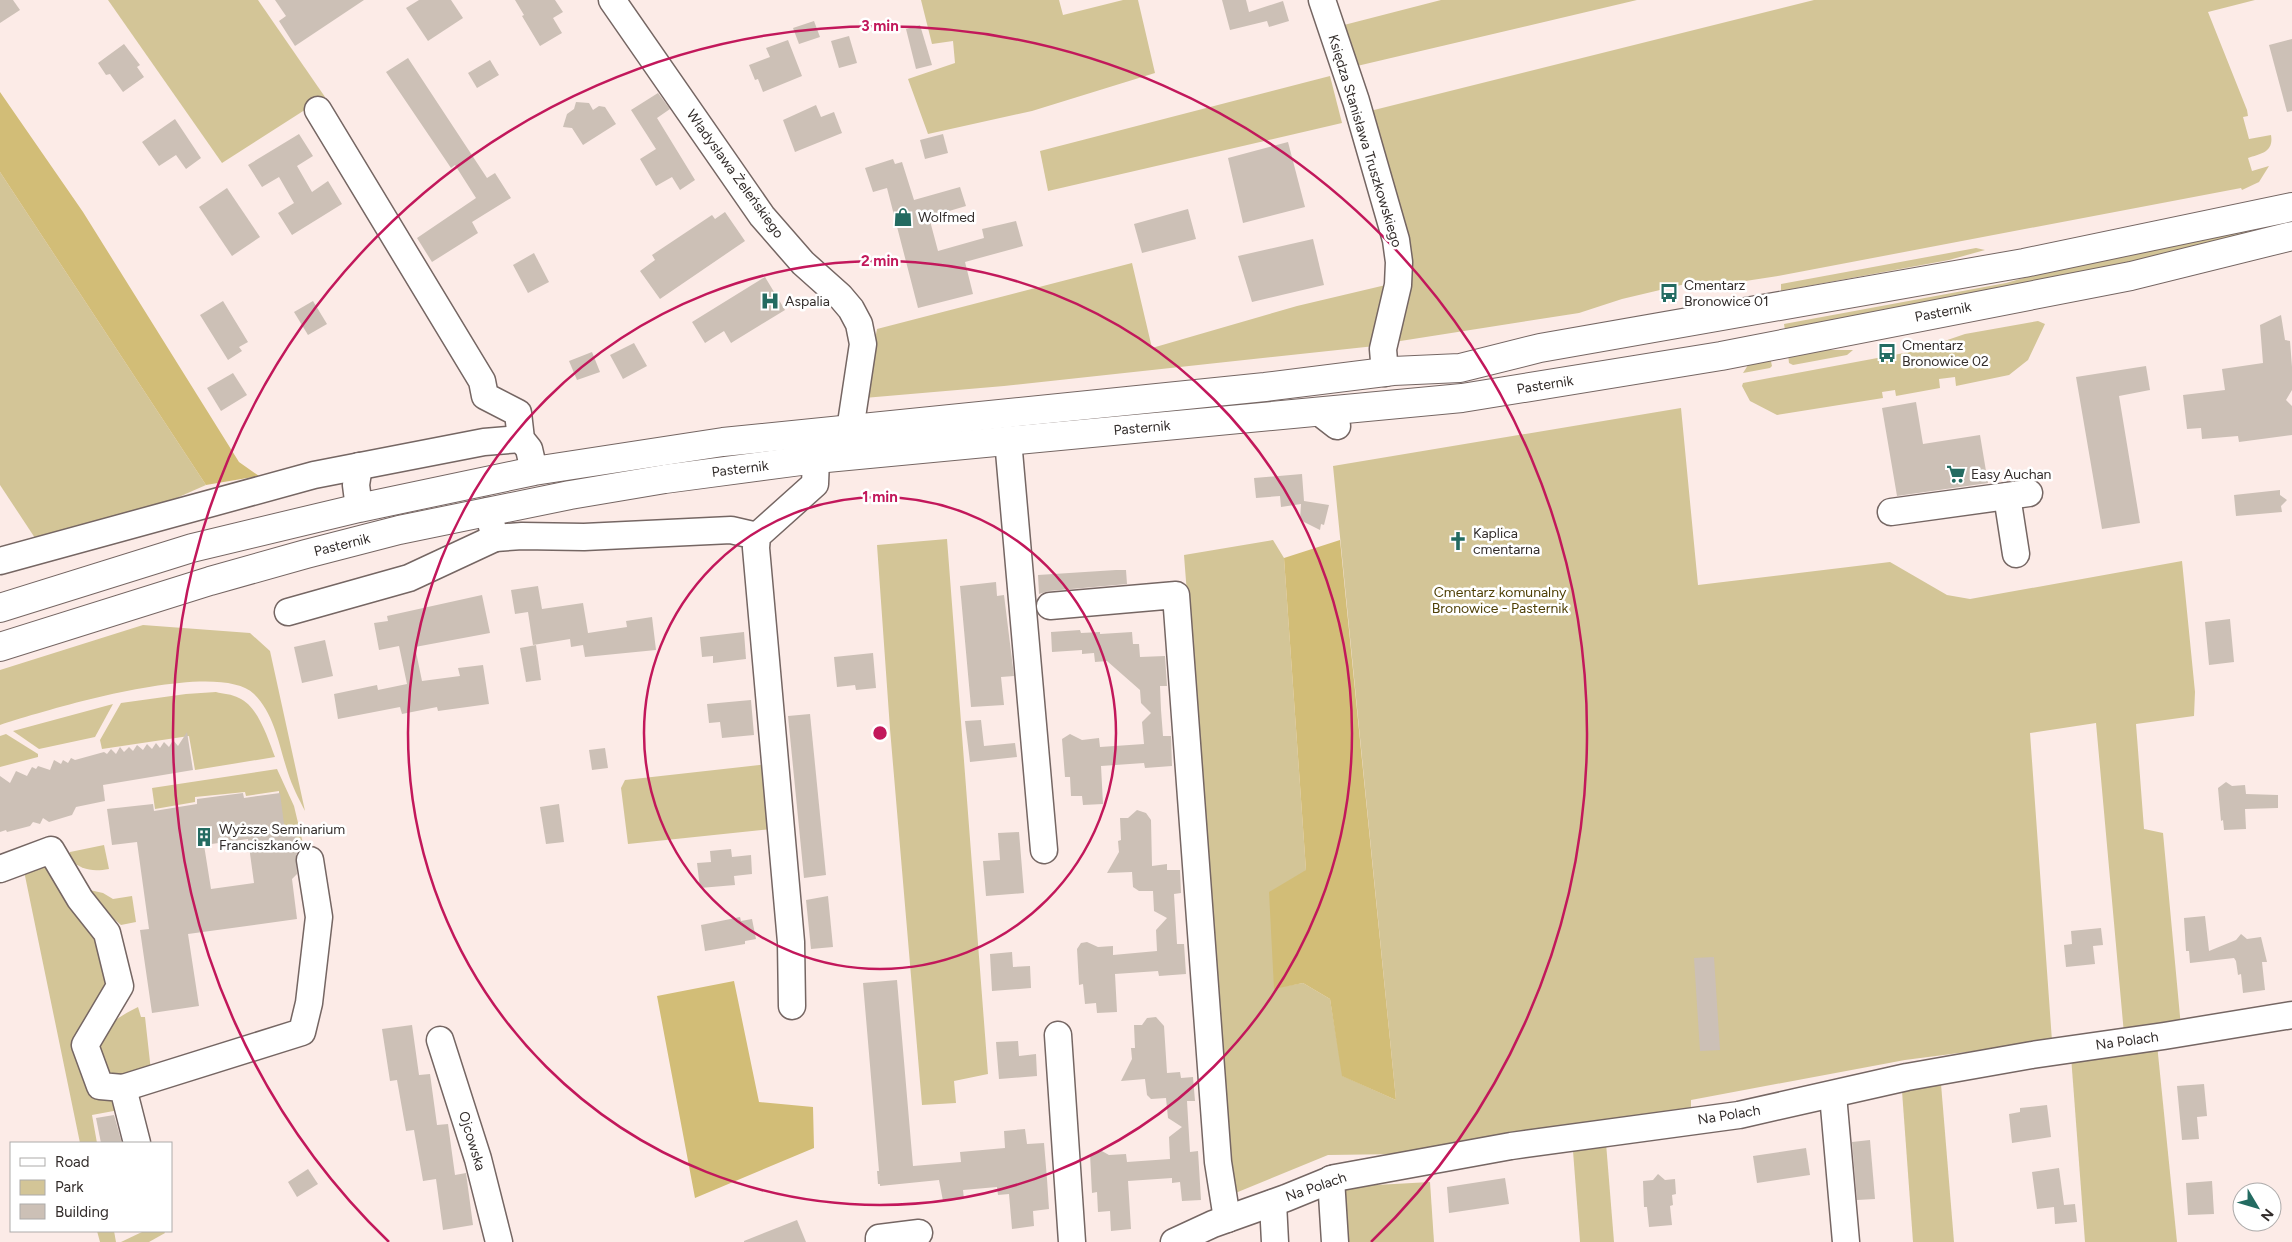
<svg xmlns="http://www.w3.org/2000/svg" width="2292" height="1242" viewBox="0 0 2292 1242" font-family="Figtree,sans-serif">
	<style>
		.green { fill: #d3c597 }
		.forest { fill: #d2bd77 }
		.building { fill: #ccc0b6; fill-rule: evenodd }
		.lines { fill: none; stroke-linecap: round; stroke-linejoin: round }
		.minor-casing { stroke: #756663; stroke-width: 29 }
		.major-casing { stroke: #756663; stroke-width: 30 }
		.minor { stroke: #fff; stroke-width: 26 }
		.major { stroke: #fff; stroke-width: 28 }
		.ring { fill: none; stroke: #c2185b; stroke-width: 2.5 }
		.labels { text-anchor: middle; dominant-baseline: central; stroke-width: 5; stroke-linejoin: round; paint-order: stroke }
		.street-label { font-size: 14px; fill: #332d2b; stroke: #fff }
		.poi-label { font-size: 14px; fill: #332d2b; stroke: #fff; text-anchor: start }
		.park-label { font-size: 14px; fill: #4e3f05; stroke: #fff }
		.centre { fill: #c2185b; stroke: #fff; stroke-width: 2.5 }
		.ring-label { font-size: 15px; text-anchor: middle; font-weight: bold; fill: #c2185b; stroke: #fff; stroke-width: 5; stroke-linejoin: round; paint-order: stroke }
	</style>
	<rect width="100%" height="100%" fill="#fcebe7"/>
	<g class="green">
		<path d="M108,0H258L325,97L222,163Z"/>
		<path d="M921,0H1059L1063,15L1123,0H1138L1155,73L1032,111L928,134L908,79L955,63L953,41L932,44Z"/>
		<path d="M1441,0H1637L1357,66L1344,25Z"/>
		<path d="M1814,0H2255L2208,12L2247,110L2248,116L2243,117L2249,139L2271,135C2274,152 2261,154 2248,158L2252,171L2269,166L2259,182L2242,190L2241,188L1778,276L1739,282L1698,281L1622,299L1579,313L1394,342L1406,277L1370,111Z"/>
		<path d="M1330,76L1342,123L1048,191L1040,151Z"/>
		<path d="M0,172L206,485L147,511L37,541L0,485Z"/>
		<path d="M2292,219V225L2185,252L1785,330L1784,324L2006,283L2077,263Z"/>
		<path d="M1976,248L1985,250L1949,260L1781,291V284Z"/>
		<path d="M1132,263L1152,348L1297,306L1390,284L1375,346L1004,386L864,398L877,329Z"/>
		<path d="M2038,321L2045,324L2028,360L2009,375L1956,386L1955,377L1939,379L1940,388L1896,396L1895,390L1882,392L1883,398L1777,415L1750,401L1742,386L1743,383L1915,351L1965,334Z"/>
		<path d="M1806,350H1853L1847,355L1793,365L1789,363L1788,354Z"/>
		<path d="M1770,357L1772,366L1770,368L1743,373L1750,362Z"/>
		<path d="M1681,408L1698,585L1890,562L1947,595L1970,599L2182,561L2195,692L2194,716L2136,724L2144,829L2163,833L2181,1027L2124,1034L2096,723L2030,733L2052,1041L1905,1060L1691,1100V1111L1401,1154L1328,1155L1233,1194L1184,555L1273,540L1284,558L1306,870L1274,988L1303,983L1330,999L1343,1076L1396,1100L1333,466Z"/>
		<path d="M947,539L988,1074L954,1081L956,1103L922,1105L890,729L877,545Z"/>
		<path d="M143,625L250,633L270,651L305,811C299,799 292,786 288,773C279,746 275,715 254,694C217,658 46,710 0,725V670Z"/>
		<path d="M216,692C223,694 232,694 239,698C258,706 268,739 275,757L195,770L189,736L102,749L100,740L121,703L186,694Z"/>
		<path d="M113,704L95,737L39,749L13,731Z"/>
		<path d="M6,734L38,754V757L0,767V736Z"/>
		<path d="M769,764L771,829L628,844L621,788L625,780Z"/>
		<path d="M277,769L294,806L305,852L295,846L298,842L294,840L297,835L293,832L279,833V791L246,796L245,792L195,797V802L155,809L152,788Z"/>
		<path d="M104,845L109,869C92,872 82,870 69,859L70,852Z"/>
		<path d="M38,867L47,868L94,936L108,982L76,1049L82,1076L93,1089L112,1099L119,1110L92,1115L97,1143H80L24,871Z"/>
		<path d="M85,889L103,893L113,899L132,896L136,922L121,925L83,892Z"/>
		<path d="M138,1007L141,1017H145L151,1071L130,1075L106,1074L94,1051C107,1025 112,1020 138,1007Z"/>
		<path d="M2157,1044L2177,1242H2085L2071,1056Z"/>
		<path d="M1941,1084L1954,1242H1913L1902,1091Z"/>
		<path d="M1606,1143L1614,1242H1580L1573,1151Z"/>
		<path d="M1430,1182L1434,1242H1327L1323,1188Z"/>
		<path d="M97,1231H114L116,1242H100Z"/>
		<path d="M144,1231H164L165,1233L149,1242H121Z"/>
	</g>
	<g class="forest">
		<path d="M0,92L83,212L239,462L259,476L206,485L0,172Z"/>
		<path d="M1340,540L1396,1100L1342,1076L1330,999L1303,983L1274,989L1269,892L1306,870L1284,558Z"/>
		<path d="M734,981L759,1102L813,1107L814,1148L695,1198L657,996Z"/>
	</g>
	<g class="building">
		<path d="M0,0H13L20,10L0,23Z"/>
		<path d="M275,0H364L295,46L279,21L286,16Z"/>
		<path d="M419,0H451L463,18L428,41L406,8Z"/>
		<path d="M515,0H555L563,12L553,18L562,33L540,46L522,16L524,15Z"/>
		<path d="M1222,0H1246L1249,12L1283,1L1289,21L1269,27L1267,21L1230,30Z"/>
		<path d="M814,21L820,37L799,44L793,28Z"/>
		<path d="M920,25L932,65L916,69L906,29Z"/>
		<path d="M849,36L857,63L839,68L831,41Z"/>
		<path d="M2292,39V111L2287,112L2269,45Z"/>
		<path d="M788,40L802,76L763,92L758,79L755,80L749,65L770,57L766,48Z"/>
		<path d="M124,44L140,65L137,67L144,77L123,92L110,74L106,75L98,63Z"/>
		<path d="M408,58L487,178L495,173L511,198L472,222L478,233L432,262L417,238L476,198L455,165L451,168L386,72Z"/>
		<path d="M490,60L499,75L477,88L468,73Z"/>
		<path d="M658,93L670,109L657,118L695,180L680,190L672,177L656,186L640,159L656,149L631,110Z"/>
		<path d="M576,102L589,103L593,110L599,106L605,107L616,124L583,145L572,128L563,127L567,114L574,109Z"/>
		<path d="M816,105L821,117L834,112L842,133L795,152L783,120Z"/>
		<path d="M175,119L201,158L186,169L176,155L159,166L142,142Z"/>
		<path d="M299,134L313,156L297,166L312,192L328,181L342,204L292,235L278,213L294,203L279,177L262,187L248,165Z"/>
		<path d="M943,134L948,153L925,159L920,140Z"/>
		<path d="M1288,142L1305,207L1243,223L1228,158Z"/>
		<path d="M893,159L895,164L902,162L914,200L960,187L966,206L929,217L938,251L984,238L982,229L1016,221L1023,246L965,262L973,294L918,308L887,188L873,192L865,168Z"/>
		<path d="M227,188L260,237L232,256L199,207Z"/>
		<path d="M1188,209L1196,239L1142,253L1134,224Z"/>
		<path d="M725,212L745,241L660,299L640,271L655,260L652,255L712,215L715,219Z"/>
		<path d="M1313,239L1324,285L1252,302L1238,256Z"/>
		<path d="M534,253L549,282L528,293L513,265Z"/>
		<path d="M765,277L785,310L731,343L724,331L705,343L692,322Z"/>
		<path d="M223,301L248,342L239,347L242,351L228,360L200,315Z"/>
		<path d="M313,301L327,324L308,335L294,312Z"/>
		<path d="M2281,315L2285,340L2290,341L2292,367V390L2286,400L2292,406V435L2239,442L2238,436L2202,439L2201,428L2187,429L2183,395L2225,390L2222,369L2263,363L2260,325Z"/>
		<path d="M634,343L647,366L623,379L610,355Z"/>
		<path d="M592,352L600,372L577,380L569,361Z"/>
		<path d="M2146,366L2150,390L2119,396L2140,523L2102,529L2076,377Z"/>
		<path d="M233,373L247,395L221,411L207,388Z"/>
		<path d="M1916,402L1923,444L1980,435L1988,483L1897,496L1882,408Z"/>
		<path d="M1302,474L1304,501L1329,505L1324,525L1321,524L1320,530L1300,520L1301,504L1281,507L1280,496L1256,498L1254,478Z"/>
		<path d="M2280,490V495L2287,500L2281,506L2282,512L2236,516L2234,495Z"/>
		<path d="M1116,570H1126L1127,584L1049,591L1039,594L1038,575Z"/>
		<path d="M996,582L997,596L1004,595L1014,676L1001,677L1004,705L971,707L960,586Z"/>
		<path d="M538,586L542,609L583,603L588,633L627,627L626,621L652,617L656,650L585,657L583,645L571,647L570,639L533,645L528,612L515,614L511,590Z"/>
		<path d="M482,595L490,633L415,647L422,681L460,676L458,668L483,665L489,704L438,711L437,707L402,714L400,707L338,719L334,694L377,685L378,690L407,684L399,646L379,650L374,623L388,621L387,616Z"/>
		<path d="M2230,619L2234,662L2209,665L2205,622Z"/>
		<path d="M1080,630L1081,633L1100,632V634L1132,632L1133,644H1139L1140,657L1165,656L1167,686H1160L1161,710L1163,736H1171L1172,766L1145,768L1144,763L1101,766L1103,804L1083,805L1082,796H1071L1070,777H1065L1062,739L1070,734L1082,740L1099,738L1100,747L1144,744L1142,722L1151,713L1141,703L1140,690L1107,661L1095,662L1094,653L1082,654V650L1052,652L1051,632Z"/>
		<path d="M744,632L746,659L713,663V656L702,657L700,637Z"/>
		<path d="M325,640L333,676L302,683L294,647Z"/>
		<path d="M536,645L541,680L526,682L520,648Z"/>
		<path d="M873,653L876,688L856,690L855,685L837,687L834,657Z"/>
		<path d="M751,700L754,735L722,738L720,722L709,723L707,704Z"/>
		<path d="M810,714L826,875L804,878L788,716Z"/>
		<path d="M981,720L984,746L1015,743L1017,757L970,762L965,721Z"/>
		<path d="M187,732L193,770L103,785L105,801L76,807L72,815L49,822L43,818L40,824L33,822L30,826L7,832L6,830L0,832V776L10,783L16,771L27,776L32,767L36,769L38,766L50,770L54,760L61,764L63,760L68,763L71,758L75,760L104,752L107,754L111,749L116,754L120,747L124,752L129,747L133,751L137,745L143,750L147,744L152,749L156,743L160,748L164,742L169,747L173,740L178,746Z"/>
		<path d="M605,748L608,768L592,770L589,750Z"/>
		<path d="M2226,782L2232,786L2245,785L2246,794L2278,795V808L2245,809L2246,829L2224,830L2223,820L2221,821L2218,788Z"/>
		<path d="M243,793L244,798L280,793L284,824L297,835L294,840L298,842L296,845L300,849L296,855L297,874L292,879L297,919L188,934L199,1006L152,1013L140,930L149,929L137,842L112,845L107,809L153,804L154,811L197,804V799ZM248,839L254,883L211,889L204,845Z"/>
		<path d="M559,804L564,842L546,844L540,807Z"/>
		<path d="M1137,810L1146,813L1151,820L1152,866L1167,864V870H1180L1181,893L1174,894L1177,944H1184L1186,974L1159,976L1158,971L1115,974L1117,1012L1097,1013L1096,1003L1085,1004L1083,984L1079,985L1077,949L1081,943L1087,942L1098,947L1113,946V955L1157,951L1156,930L1167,918L1154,911L1153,891H1139L1133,887L1132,872L1107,873L1119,852L1118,841L1121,840L1120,818H1128Z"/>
		<path d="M1019,832L1024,893L986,896L983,861L1000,860L998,833Z"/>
		<path d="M731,849L732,857L751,855L752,874L734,876L735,885L700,888L697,863L711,862L710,851Z"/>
		<path d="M828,896L833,947L811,949L806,900Z"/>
		<path d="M2205,916L2209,951L2236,940L2241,934L2247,939L2261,937L2267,962H2262L2265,990L2243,993L2241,974L2238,975L2236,961L2234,958L2190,963L2189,951H2186L2184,918Z"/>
		<path d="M740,917L741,921L752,919L756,939L745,941V944L705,951L701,925Z"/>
		<path d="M2101,928L2103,945L2093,946L2095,964L2066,967L2064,945L2072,944L2071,931Z"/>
		<path d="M1012,952L1013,967L1030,966L1031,988L992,991L990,954Z"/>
		<path d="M1714,957L1720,1050L1700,1051L1694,958Z"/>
		<path d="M897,980L913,1166L961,1162L960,1152L1005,1148L1004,1131L1025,1129L1027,1144L1044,1143L1047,1179L1049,1209L1033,1211L1034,1226L1012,1229L1009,1194L998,1195L997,1187L963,1190L964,1199L943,1201L939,1180L880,1186V1184H878L877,1171H879L863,983Z"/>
		<path d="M1156,1017L1164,1026L1167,1073L1180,1072L1181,1078L1193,1077L1195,1101H1187L1190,1152L1198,1151L1201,1200L1182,1201L1180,1182L1172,1183V1178L1128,1181L1131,1229L1111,1231L1110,1211L1098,1212L1097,1192L1092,1193L1090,1154L1100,1150L1109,1155L1126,1154L1127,1162L1170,1159L1169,1137L1182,1127L1168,1118L1166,1098L1151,1099L1147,1095L1145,1079L1121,1081L1132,1059L1131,1048H1135L1134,1025H1142L1147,1018Z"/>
		<path d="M412,1025L419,1075L430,1074L437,1125L448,1124L455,1175L466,1173L473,1225L443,1230L436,1179L423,1181L414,1130L406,1131L397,1080L390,1081L382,1029Z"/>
		<path d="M1018,1041L1019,1056L1036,1054L1037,1076L999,1079L996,1042Z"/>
		<path d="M2204,1084L2207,1116L2197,1117L2199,1139L2182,1140L2177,1086Z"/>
		<path d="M2047,1105L2051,1137L2012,1143L2009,1114L2020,1112V1108Z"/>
		<path d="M114,1115L122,1143H101L96,1118Z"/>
		<path d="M1870,1140L1875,1199L1857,1200L1852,1142Z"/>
		<path d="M1806,1148L1810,1175L1757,1183L1753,1156Z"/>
		<path d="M2059,1168L2064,1205L2075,1204L2077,1222L2055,1224L2054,1207L2037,1209L2032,1172Z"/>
		<path d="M308,1169L318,1184L297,1197L288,1182Z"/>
		<path d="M1658,1174L1665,1180L1675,1179L1676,1194L1672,1195L1673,1205L1670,1206L1672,1225L1649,1227L1647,1207H1644L1643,1181L1653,1180Z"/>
		<path d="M1505,1178L1509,1204L1449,1213L1447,1187Z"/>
		<path d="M2212,1181L2214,1214L2188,1215L2186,1183Z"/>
		<path d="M797,1220L806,1242H744V1241Z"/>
	</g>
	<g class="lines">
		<g class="minor-casing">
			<g id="minor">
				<path d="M612,0L762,216L803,263L840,296L851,309L859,324L863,344L850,430"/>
				<path d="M1322,0L1356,101L1396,240L1399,262L1398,285L1383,349L1385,373"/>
				<path d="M318,110L482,381L485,396L518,413L521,439L529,449L534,471"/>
				<path d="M1319,412L1337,426"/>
				<path d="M1008,440L1044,850"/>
				<path d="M359,466L356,485L359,508"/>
				<path d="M2007,496L2016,554"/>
				<path d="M488,511L495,538L522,536L584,537L731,530L757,536"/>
				<path d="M1891,512L2029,493"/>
				<path d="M0,561L314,475L484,442L521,439"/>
				<path d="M1050,606L1176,595L1218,1162L1227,1219"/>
				<path d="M288,612L409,578L495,538"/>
				<path d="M0,869L51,850L80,899L107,933L120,986L85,1045L100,1086L123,1088L137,1143"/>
				<path d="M792,1006L791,942L756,548L757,536L815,484L816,459"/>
				<path d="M1058,1035L1072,1242"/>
				<path d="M440,1040L478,1159L499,1242"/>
				<path d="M123,1088L302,1032L309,1003L319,917L310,860"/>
				<path d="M1833,1095L1846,1242"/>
				<path d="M1331,1179L1335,1242"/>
				<path d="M1273,1203L1275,1242"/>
				<path d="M879,1242V1238L919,1233"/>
				<path d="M1174,1242L1213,1224L1286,1198L1335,1178L1511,1146L1739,1115L1907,1077L2032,1055L2164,1036L2292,1015"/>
			</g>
		</g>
		<g class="major-casing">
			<g id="major">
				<path d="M0,608L192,548L359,508L534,471L723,442L1265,387L1393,371L1460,368L1540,348L2024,263L2292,207"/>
				<path d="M0,647L210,581L306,554L399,530L570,495L665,479L816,459L1462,398L1721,356L2131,276L2292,236"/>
			</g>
		</g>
		<use href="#minor" class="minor"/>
		<use href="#major" class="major"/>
	</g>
	<g class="ring">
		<circle cx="880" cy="733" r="236"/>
		<circle cx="880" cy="733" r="472"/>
		<path d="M389 1242A707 707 0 1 1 1371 1242"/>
	</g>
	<defs>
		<g id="shop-bare" transform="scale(1.5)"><path d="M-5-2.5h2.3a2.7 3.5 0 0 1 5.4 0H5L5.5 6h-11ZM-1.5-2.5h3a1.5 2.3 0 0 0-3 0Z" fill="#236b61" stroke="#fff" stroke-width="2.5" paint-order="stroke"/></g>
		<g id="bus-bare" transform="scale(1.5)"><path d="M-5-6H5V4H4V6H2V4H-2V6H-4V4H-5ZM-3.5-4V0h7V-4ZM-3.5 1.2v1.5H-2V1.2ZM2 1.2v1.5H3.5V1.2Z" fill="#236b61" stroke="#fff" stroke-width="2.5" paint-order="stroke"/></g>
		<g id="hospital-bare" transform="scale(1.5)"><path d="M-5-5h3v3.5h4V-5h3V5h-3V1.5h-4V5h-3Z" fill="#236b61" stroke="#fff" stroke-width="2.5" paint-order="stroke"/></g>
		<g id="supermarket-bare" transform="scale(1.5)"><path d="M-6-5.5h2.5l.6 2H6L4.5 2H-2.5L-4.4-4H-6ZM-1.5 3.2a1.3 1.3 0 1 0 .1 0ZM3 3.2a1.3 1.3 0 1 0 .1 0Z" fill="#236b61" stroke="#fff" stroke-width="2.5" paint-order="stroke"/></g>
		<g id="church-bare" transform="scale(1.5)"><path d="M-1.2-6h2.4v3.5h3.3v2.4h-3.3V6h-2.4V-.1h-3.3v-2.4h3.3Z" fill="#236b61" stroke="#fff" stroke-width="2.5" paint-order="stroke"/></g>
		<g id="building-bare" transform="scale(1.5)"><path d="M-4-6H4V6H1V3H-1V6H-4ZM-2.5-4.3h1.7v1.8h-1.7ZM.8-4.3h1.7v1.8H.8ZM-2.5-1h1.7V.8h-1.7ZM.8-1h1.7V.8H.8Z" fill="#236b61" stroke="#fff" stroke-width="2.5" paint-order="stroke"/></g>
	</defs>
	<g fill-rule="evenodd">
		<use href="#shop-bare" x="903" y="217"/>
		<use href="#bus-bare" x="1669" y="293"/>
		<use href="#hospital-bare" x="770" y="301"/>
		<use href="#bus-bare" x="1887" y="353"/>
		<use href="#supermarket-bare" x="1956" y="474"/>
		<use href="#church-bare" x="1458" y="541"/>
		<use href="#building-bare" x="204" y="837"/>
	</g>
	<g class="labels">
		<g class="street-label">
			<text transform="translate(1365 141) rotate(73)">Księdza Stanisława Truszkowskiego</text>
			<text transform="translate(735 174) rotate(54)">Władysława Żeleńskiego</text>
			<text transform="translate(1943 312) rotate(-11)">Pasternik</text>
			<text transform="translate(1545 385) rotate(-9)">Pasternik</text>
			<text transform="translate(1142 428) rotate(-5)">Pasternik</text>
			<text transform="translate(740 469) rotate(-7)">Pasternik</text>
			<text transform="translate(342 545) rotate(-14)">Pasternik</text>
			<text transform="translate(2127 1041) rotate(-8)">Na Polach</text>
			<text transform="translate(1729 1115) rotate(-9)">Na Polach</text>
			<text transform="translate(472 1141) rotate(73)">Ojcowska</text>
			<text transform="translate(1316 1187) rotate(-19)">Na Polach</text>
		</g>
		<g class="poi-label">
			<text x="918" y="217">Wolfmed</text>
			<text x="1684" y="285">Cmentarz<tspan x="1684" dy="16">Bronowice 01</tspan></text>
			<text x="785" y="301">Aspalia</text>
			<text x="1902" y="345">Cmentarz<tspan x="1902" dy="16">Bronowice 02</tspan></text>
			<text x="1971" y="474">Easy Auchan</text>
			<text x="1473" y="533">Kaplica<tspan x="1473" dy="16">cmentarna</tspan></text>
			<text x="219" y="829">Wyższe Seminarium<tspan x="219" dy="16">Franciszkanów</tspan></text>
		</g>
		<g class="park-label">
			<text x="1500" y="592">Cmentarz komunalny<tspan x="1500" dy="16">Bronowice - Pasternik</tspan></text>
		</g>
	</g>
	<circle cx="880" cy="733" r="8" class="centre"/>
	<g class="ring-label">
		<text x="880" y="31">3 min</text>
		<text x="880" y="266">2 min</text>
		<text x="880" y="502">1 min</text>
	</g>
	<rect x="10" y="1142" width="162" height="90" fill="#ffffff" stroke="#adabaa"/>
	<rect x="20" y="1158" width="25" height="8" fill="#ffffff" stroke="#adabaa"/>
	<text x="55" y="1167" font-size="15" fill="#332d2b">Road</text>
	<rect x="20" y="1180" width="25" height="15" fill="#d3c597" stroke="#adabaa"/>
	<text x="55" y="1192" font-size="15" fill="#332d2b">Park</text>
	<rect x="20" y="1204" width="25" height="15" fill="#ccc0b6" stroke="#adabaa"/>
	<text x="55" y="1217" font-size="15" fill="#332d2b">Building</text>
	<g transform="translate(2257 1207) rotate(128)"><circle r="24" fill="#ffffff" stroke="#adabaa"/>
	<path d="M0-4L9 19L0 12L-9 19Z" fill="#236b61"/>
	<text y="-8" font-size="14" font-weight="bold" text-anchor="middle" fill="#332d2b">N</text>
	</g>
</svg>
